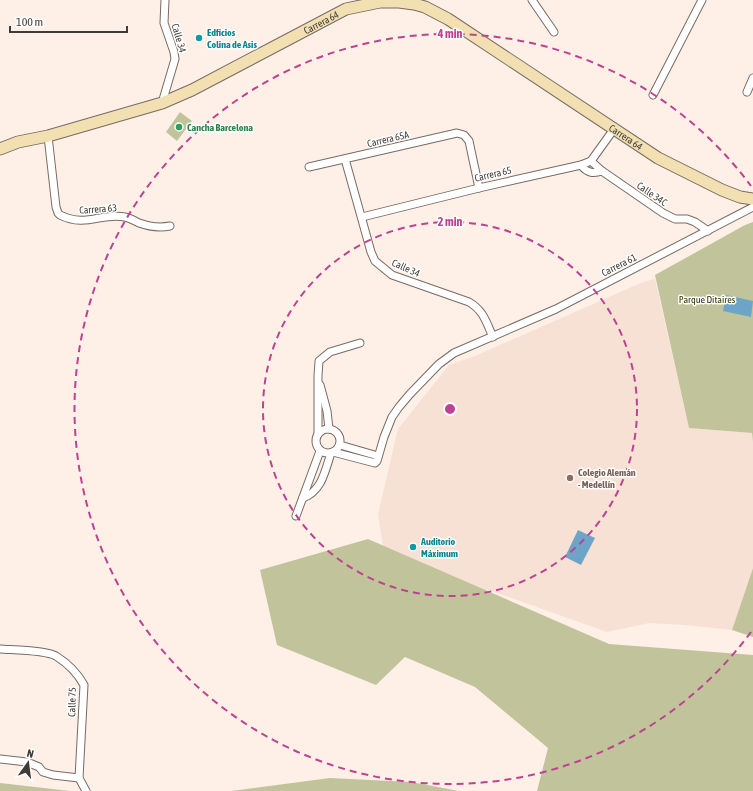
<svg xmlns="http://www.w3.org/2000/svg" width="753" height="791" viewBox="0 0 753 791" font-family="'Asap Condensed',sans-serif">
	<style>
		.built { fill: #f7e1d5 }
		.green { fill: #c1c49b }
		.water { fill: #6fa4c9 }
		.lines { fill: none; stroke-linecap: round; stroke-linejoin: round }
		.street-casing { stroke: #786b64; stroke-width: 9 }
		.secondary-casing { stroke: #786b64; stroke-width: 13 }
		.street { stroke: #fff; stroke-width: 7 }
		.secondary { stroke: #f3e0b2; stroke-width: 11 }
		.ring { fill: none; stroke: #bd4293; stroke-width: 2; stroke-dasharray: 7 5 }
		.culture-dot { fill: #0f9aa8; stroke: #fff; stroke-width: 1.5 }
		.leisure-dot { fill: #2e9e5b; stroke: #fff; stroke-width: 1.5 }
		.education-dot { fill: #8d6e63; stroke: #fff; stroke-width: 1.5 }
		.labels { text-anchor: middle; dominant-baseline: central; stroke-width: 3; stroke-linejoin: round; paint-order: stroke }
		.street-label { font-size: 10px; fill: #413b37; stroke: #fff }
		.culture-label { font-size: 10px; font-weight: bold; fill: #0d838f; stroke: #fff; text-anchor: start }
		.leisure-label { font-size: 10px; font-weight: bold; fill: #27864d; stroke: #fff; text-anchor: start }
		.park-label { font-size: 10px; fill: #343506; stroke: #fff }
		.education-label { font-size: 10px; font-weight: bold; fill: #785e54; stroke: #fff; text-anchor: start }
		.centre { fill: #bd4293; stroke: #fff; stroke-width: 2 }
		.ring-label { font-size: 12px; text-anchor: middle; font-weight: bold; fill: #bd4293; stroke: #fff; stroke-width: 3; stroke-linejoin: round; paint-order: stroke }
	</style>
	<rect width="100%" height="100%" fill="#feefe7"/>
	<path class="built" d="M655,279L689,428L752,433L753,442V568L732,630L685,625L649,623L607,632L489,590L390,592L378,514L398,429L449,365L475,356L643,282Z"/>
	<g class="green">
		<path d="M180,112L192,121L177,141L166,132Z"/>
		<path d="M753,222V442L752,433L689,428L655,275L745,225Z"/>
		<path d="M368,539L609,644L753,655V791H537L548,748L475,687L405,657L376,685L277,645L260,570Z"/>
		<path d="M753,568V637L732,630Z"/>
		<path d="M330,778L411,782L459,791H231Z"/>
		<path d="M0,783L70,791H0Z"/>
	</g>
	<g class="water">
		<path d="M726,295L753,301L751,317L723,311Z"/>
		<path d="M578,530L595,538L581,565L565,557Z"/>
	</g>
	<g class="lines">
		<g class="street-casing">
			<g id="street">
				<path d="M532,0L554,32"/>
				<path d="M747,92L753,78"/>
				<path d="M653,95L702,0"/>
				<path d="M162,103L175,59L174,52L164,23L165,0"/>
				<path d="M48,136L56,207L58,213L60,215C86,228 102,212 125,217C130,218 135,221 139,223C150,227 159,228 170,226"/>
				<path d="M345,159L371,252L375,261L392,275L469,302C484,311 486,322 493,337"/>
				<path d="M591,161L602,171L663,213L675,219H687L695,222L708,231"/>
				<path d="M581,165C587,173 593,174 602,171"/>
				<path d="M309,167L457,133L464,135L469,141L479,188"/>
				<path d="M362,217L479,188L581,165L591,161L614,129"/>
				<path d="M320,385L327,411L329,429"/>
				<circle cx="328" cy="441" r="12"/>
				<path d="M318,434V376L319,361L330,352L360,343"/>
				<path d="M340,445L378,456"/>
				<path d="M333,452L375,463L377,461L384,437L392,417L399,407L410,394L439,364L454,353L556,309L753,207"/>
				<path d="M303,498C322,491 325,471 331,453"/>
				<path d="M296,516L320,451"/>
				<path d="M0,649C13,650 45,650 56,656C67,663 78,674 84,685L79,778L86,791"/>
				<path d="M0,759L27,762L39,767L43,772L53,775L79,778"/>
			</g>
		</g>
		<g class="secondary-casing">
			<g id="secondary">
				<path id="s1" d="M0,149L18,142L48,136L162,103L192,90L346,9L380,2H399L414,4L425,7L448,19L658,158L722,190L740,197L753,199"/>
			</g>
		</g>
		<use href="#street" class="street"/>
		<use href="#secondary" class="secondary"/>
	</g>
	<g class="ring">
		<circle cx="450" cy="409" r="187"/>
		<path d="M751 632A375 375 0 1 1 751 186"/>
	</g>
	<g class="culture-dot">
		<circle cx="199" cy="38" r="4"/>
		<circle cx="413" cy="547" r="4"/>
	</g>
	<circle class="leisure-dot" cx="179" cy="127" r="4"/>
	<circle class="education-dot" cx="570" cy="478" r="4"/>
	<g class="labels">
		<g class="street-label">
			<text stroke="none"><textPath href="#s1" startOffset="347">Carrera 64</textPath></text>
			<text transform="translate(179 38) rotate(74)">Calle 34</text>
			<text stroke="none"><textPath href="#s1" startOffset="695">Carrera 64</textPath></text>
			<text transform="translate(388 139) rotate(-13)">Carrera 65A</text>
			<text transform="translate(493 174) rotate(-13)">Carrera 65</text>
			<text transform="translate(652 194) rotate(34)">Calle 34C</text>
			<text transform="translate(98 209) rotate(-4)">Carrera 63</text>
			<text transform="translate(619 265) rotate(-27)">Carrera 61</text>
			<text transform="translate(406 268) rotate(24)">Calle 34</text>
			<text transform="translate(72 702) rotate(-89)">Calle 75</text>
		</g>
		<g class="culture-label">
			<text x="207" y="32">Edficios<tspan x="207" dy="12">Colina de Asis</tspan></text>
			<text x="421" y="541">Auditorio<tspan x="421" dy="12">Máximum</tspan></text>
		</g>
		<g class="leisure-label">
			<text x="187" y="127">Cancha Barcelona</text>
		</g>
		<g class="park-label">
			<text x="707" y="299">Parque Ditaires</text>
		</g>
		<g class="education-label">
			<text x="578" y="472">Colegio Alemán<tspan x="578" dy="12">- Medellín</tspan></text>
		</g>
	</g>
	<circle cx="450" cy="409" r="6" class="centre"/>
	<g class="ring-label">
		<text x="450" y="38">4 min</text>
		<text x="450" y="226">2 min</text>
	</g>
	<g transform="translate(28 763) rotate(14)" stroke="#ffffff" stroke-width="3" paint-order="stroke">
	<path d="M0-3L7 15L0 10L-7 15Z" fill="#413b37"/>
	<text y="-6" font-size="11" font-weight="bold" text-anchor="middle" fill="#413b37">N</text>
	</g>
	<path d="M10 26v6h117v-6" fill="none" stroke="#413b37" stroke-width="2"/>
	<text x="16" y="26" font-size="12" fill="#413b37" stroke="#ffffff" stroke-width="3" paint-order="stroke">100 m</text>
</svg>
